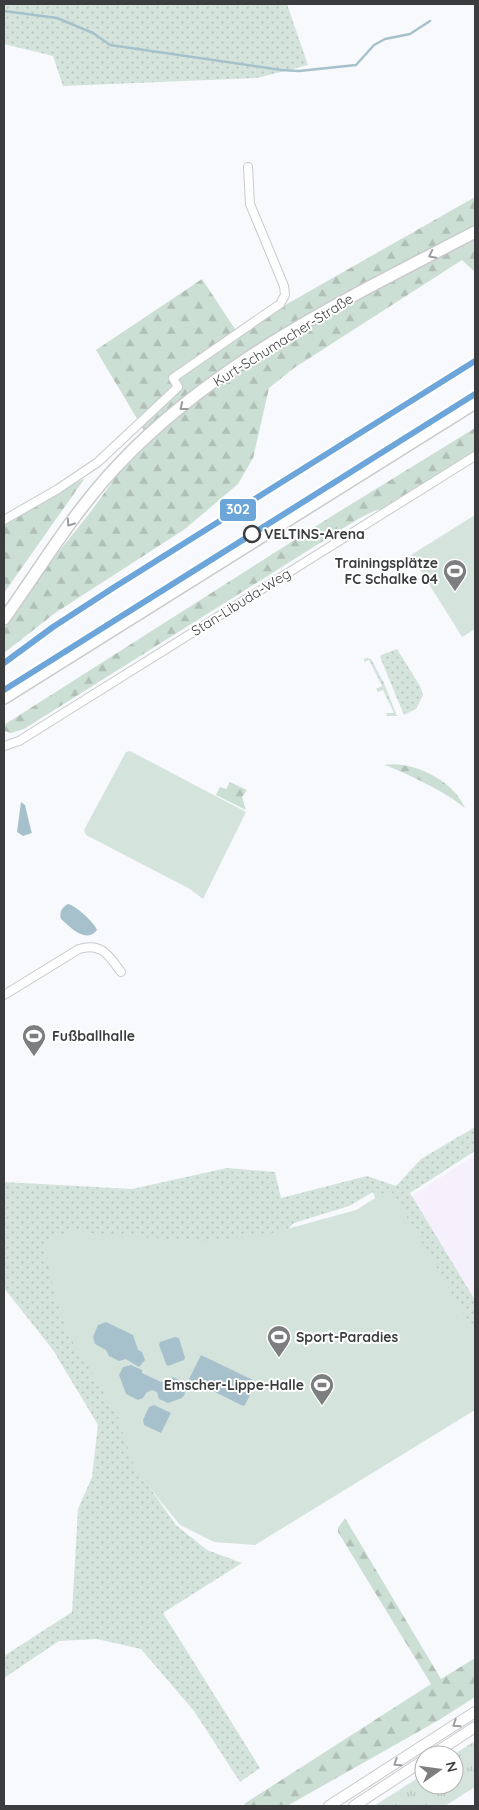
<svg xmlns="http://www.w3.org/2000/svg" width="479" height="1810" viewBox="0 0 479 1810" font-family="Quicksand,sans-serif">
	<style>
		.education { fill: #f6f0fd }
		.grass { fill: url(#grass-dots) }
		.forest { fill: url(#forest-firs) }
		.park { fill: url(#park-tufts) }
		.pitch { fill: #d4e4dc }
		.water { fill: #a7c1cc }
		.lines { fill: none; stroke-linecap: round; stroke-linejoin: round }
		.stream { stroke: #a7c1cc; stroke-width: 2.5 }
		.minor-casing { stroke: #c9cacc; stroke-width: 10 }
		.secondary-casing { stroke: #c9cacc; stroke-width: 12 }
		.primary-casing { stroke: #c9cacc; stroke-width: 14 }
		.minor { stroke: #fefeff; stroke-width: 8 }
		.secondary { stroke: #fefeff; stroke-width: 10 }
		.primary { stroke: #fefeff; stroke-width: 11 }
		.tram-1-casing { stroke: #fff; stroke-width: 10 }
		.tram-1 { stroke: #6ba5d9; stroke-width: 6 }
		.oneway { stroke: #9c9d9e }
		.stop-dot { fill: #fff; stroke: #3b3c3e; stroke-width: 2.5 }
		.labels { text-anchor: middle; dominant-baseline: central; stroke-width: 4; stroke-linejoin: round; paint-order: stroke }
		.street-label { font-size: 14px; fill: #3b3c3e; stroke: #fff }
		.stop-label { font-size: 14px; font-weight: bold; fill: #3b3c3e; stroke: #fff; text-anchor: start }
		.poi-label { font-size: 14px; font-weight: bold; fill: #3b3c3e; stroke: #fff; text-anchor: end }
		.line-badge { stroke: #fff; stroke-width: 2 }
		.badge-label { font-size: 14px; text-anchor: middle; font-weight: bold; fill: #fff }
	</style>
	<defs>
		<pattern id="grass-dots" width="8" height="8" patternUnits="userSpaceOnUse" patternTransform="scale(1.25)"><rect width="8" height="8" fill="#d4e4dc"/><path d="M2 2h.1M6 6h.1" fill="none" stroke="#b7c4be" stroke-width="1.8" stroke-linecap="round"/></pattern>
		<pattern id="forest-firs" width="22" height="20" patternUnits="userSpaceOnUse" patternTransform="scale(1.25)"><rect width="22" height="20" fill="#ccdfd4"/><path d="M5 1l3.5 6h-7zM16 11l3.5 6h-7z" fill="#b0c0b7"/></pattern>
		<pattern id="park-tufts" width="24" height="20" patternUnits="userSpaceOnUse" patternTransform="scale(1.25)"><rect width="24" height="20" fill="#d4e4dc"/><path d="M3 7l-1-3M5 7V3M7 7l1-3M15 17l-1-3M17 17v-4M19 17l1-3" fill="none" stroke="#b7c4be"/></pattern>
	</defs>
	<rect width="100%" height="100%" fill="#f7f9fc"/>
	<path class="education" d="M475,1155V1309L407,1199Z"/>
	<g class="grass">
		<path d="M4,4H287L308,65L257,78L63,86L53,56L4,44Z"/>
		<path d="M397,649L420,686L423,695L416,709L404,715L380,657L381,655Z"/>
		<path d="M367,658L371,659L384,683L397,716H387L386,713H394L383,690L378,692L376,689L382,686L369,660L364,662V659Z"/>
		<path d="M475,1127V1151L410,1193L475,1300V1350L376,1200L373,1192L349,1206L294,1223L264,1252L120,1418L137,1470L176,1525L207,1550L242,1563L163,1613L260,1768L240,1782L194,1711L141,1649L97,1639L59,1641L4,1678V1656L72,1612L78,1509L92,1477L98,1425L53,1350L4,1288V1182L132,1189L227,1168L275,1172L281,1198L367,1176L396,1186L421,1159Z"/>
	</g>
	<g class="forest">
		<path d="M475,197V272L462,260L294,368L269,388L253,458L238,484L185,529L55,613L4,653V629L44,570L89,514L118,474L151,442L96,350L202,279L239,335L287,304Z"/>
		<path d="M475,428V455L393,506L374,511L358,519L24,729L11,733L5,731L4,726L7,723L332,516Z"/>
		<path d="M85,478L4,593V522Z"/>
		<path d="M384,765C413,760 454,781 465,808C451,795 403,771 384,765Z"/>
		<path d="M230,782L247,790L242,797L246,810L216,795L220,787L226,789Z"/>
		<path d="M345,1518L441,1679L475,1658V1697L439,1720L287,1806H246L244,1804L431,1684L338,1532V1528Z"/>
	</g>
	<path class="park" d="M475,1741V1787L445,1806H374L424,1774V1785H454L453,1755Z"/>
	<g class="pitch">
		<path d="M475,515V629L462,637L411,555Z"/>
		<path d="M130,751L246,812L203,899L190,889L86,835L84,830L126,752Z"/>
		<path d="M390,1189L475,1332V1410L255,1545L214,1542L180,1525L135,1470L118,1418L96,1379L69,1336L54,1291L44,1243L69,1231L202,1242L272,1233L356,1210Z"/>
	</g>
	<g class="water">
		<path d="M21,802L25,805L31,830L32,833L23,836L17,832Z"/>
		<path d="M68,904C75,905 95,923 97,930C86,944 71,928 61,919C59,912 62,907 68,904Z"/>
		<path d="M106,1322L133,1335L138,1350L142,1352L145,1360L139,1367L126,1359L119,1361L109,1356L106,1350L95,1344L93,1337L98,1325Z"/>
		<path d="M175,1337L179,1338L185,1358L184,1360L168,1366L166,1364L159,1345L160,1342Z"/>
		<path d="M201,1355L255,1381L256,1383L245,1405L243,1406L189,1379Z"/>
		<path d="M131,1365L142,1370V1373L161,1382L173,1377L181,1381L185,1394L182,1398L168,1403L159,1399L157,1392L152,1390L146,1393L143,1398L138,1400L126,1394L119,1375L123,1367Z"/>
		<path d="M154,1405L171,1413L161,1433L144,1425L143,1420L149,1407Z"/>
	</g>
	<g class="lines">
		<path class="stream" d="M4,11L57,18L93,33L110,45L281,70L299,71L356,65L374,45L385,39L410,34L430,21"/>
		<g class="minor-casing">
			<g id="minor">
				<path d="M4,520L58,489L98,462L178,387L173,378L280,304L285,295L284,286L250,204L248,167"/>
				<path d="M4,746L19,741L475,456"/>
				<path d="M4,995L79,949C102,942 109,956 121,972"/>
			</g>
		</g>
		<g class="secondary-casing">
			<g id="secondary">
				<path d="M432,1755L475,1727"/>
				<path d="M329,1806L475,1712"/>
				<path d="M354,1806L424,1760"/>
			</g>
		</g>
		<g class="primary-casing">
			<g id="primary">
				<path d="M4,619C41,567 74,511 119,464C217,360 350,297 475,232"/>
				<path d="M4,698L475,403"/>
			</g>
		</g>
		<use href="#minor" class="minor"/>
		<use href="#secondary" class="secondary"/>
		<use href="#primary" class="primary"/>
		<g class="tram-1-casing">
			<g id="tram-1">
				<path d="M4,663L53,627L113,588L475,361"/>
				<path d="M4,690L475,394"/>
			</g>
		</g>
		<use href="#tram-1" class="tram-1"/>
	</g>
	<defs><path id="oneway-chevron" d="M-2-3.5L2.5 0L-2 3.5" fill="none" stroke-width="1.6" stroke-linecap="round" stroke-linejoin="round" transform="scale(1.25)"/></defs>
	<g class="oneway">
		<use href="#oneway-chevron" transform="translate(432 255) rotate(153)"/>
		<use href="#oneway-chevron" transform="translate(183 407) rotate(142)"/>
		<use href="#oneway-chevron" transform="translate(70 523) rotate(125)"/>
		<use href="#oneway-chevron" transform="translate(456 1724) rotate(147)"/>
		<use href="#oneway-chevron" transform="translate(397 1763) rotate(147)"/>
	</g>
	<defs>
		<g id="stadium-pin" transform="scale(1.25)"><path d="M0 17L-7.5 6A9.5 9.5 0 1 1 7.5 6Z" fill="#7d7e80" stroke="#fff"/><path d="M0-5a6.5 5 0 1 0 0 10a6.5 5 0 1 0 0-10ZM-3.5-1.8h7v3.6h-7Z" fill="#fff"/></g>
	</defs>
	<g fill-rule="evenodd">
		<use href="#stadium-pin" x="455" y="571"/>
		<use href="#stadium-pin" x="34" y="1036"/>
		<use href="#stadium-pin" x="279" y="1337"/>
		<use href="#stadium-pin" x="322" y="1385"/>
	</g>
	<circle class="stop-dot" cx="252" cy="534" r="8"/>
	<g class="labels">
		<g class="street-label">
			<text transform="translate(283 340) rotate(-32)">Kurt-Schumacher-Straße</text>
			<text transform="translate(241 602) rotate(-32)">Stan-Libuda-Weg</text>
		</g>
		<g class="stop-label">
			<text x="264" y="534">VELTINS-Arena</text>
		</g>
		<g class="poi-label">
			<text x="438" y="563">Trainingsplätze<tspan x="438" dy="16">FC Schalke 04</tspan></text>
			<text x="52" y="1036" text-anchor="start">Fußballhalle</text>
			<text x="296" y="1337" text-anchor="start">Sport-Paradies</text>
			<text x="304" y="1385">Emscher-Lippe-Halle</text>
		</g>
	</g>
	<rect class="line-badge" x="219" y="498" width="38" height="24" rx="5" fill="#6ba5d9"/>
	<g class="badge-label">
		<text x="238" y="514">302</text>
	</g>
	<rect width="479" height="1810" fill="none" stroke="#3b3c3e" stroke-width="10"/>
	<g transform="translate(439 1770) rotate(76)"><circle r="24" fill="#ffffff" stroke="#b1b1b2"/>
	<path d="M0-4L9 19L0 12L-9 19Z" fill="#7d7e80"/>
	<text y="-8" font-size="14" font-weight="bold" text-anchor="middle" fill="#3b3c3e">N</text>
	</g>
</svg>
